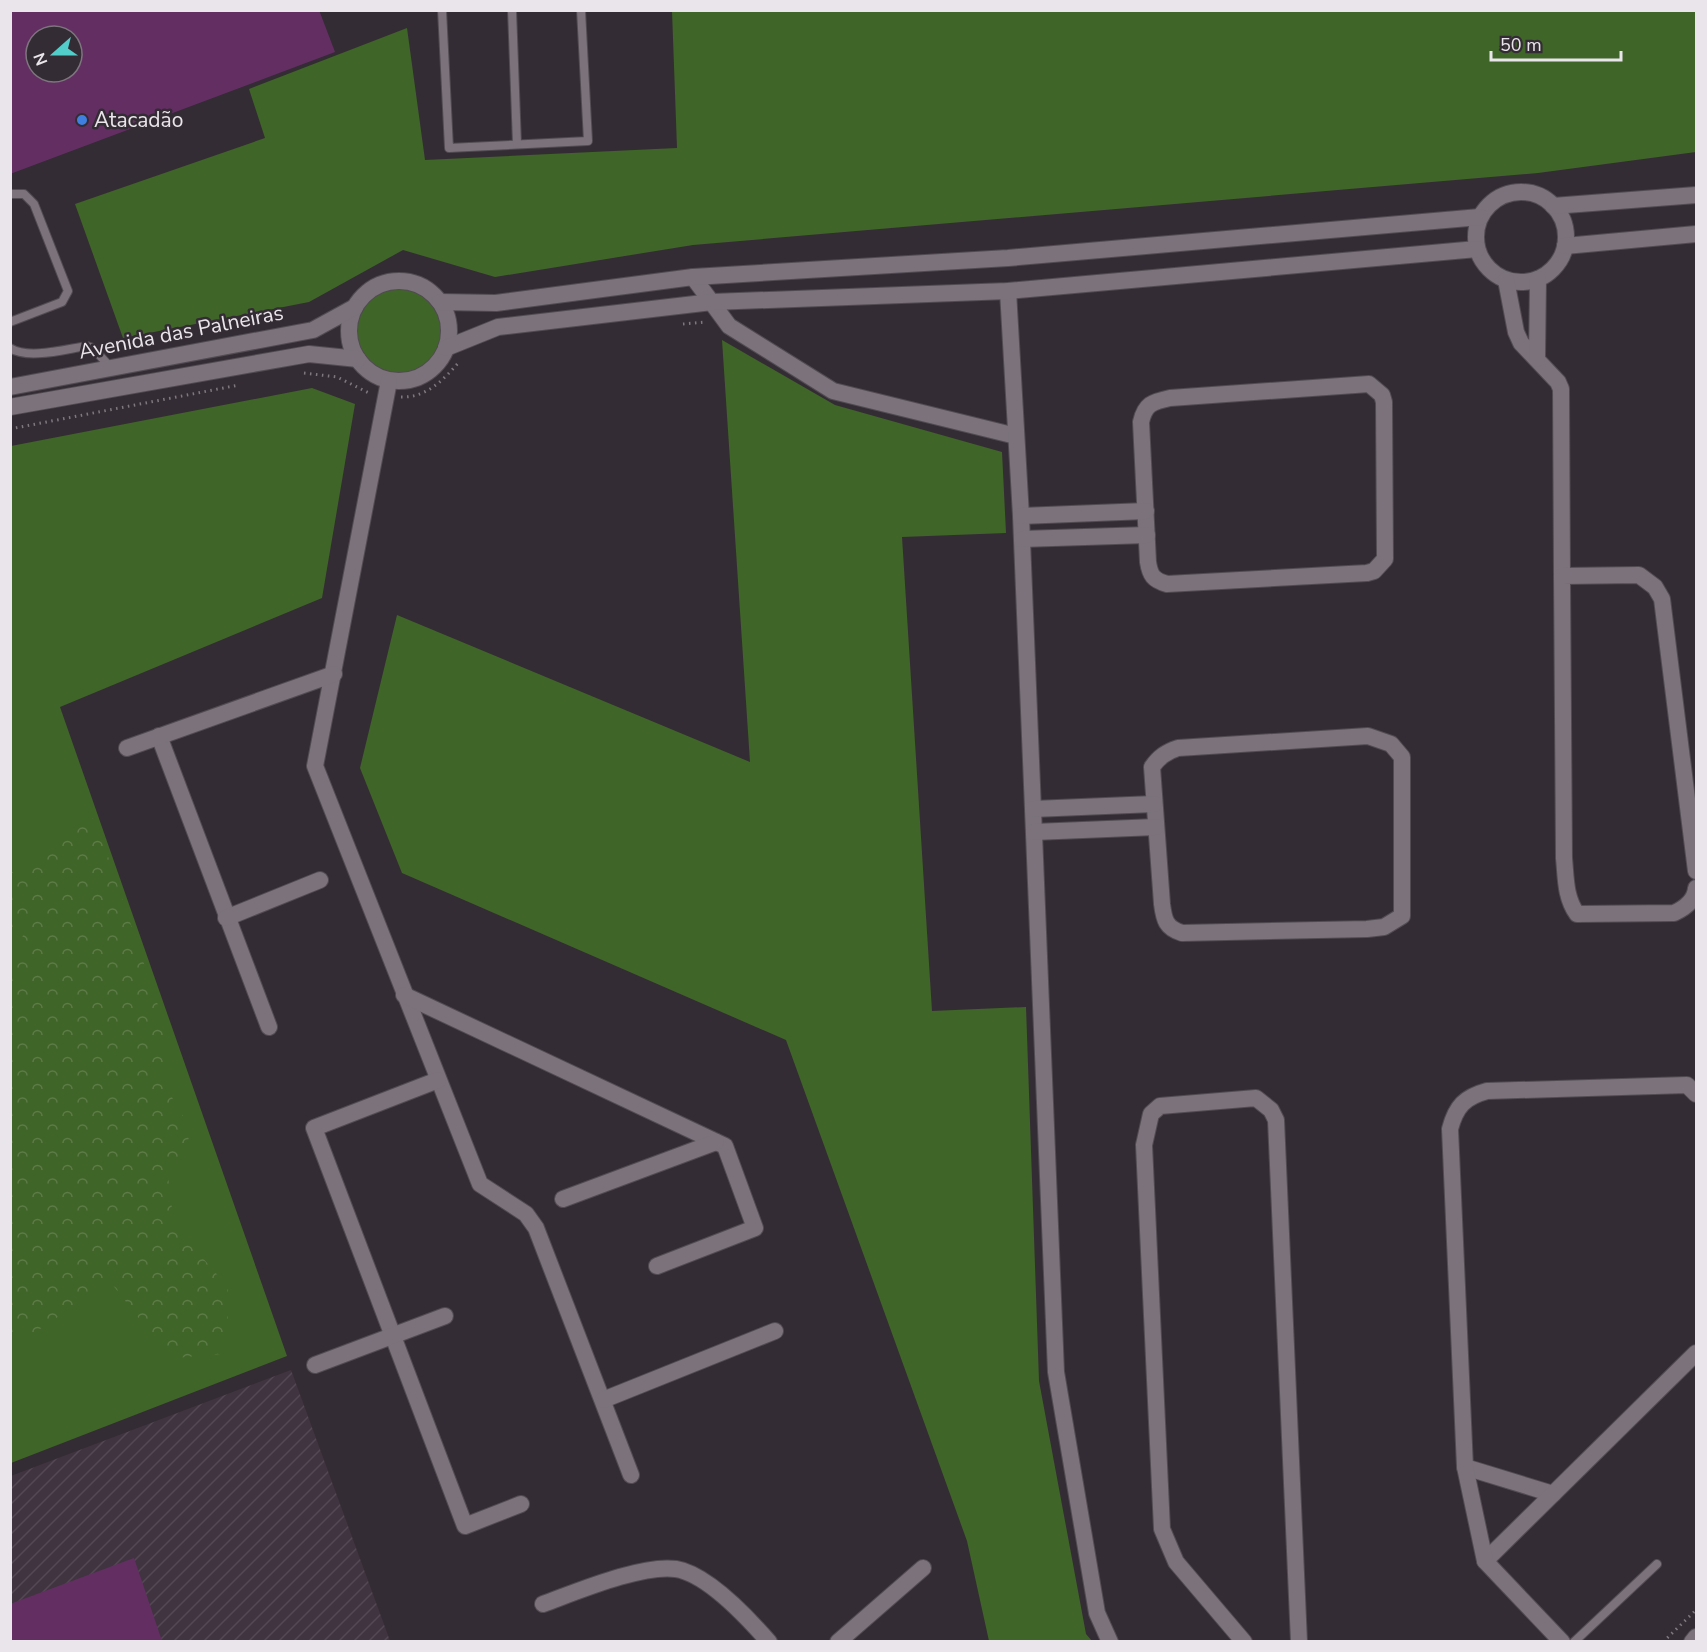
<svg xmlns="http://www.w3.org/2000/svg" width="1707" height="1652" viewBox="0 0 1707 1652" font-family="'Nunito Sans',sans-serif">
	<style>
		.industrial { fill: url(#industrial-furrows) }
		.grass { fill: #406528 }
		.forest { fill: url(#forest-crowns) }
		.building { fill: #632f63; fill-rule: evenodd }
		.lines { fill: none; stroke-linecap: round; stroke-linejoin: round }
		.service-casing { stroke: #524b52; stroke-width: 10 }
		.minor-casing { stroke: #524b52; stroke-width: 18 }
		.tertiary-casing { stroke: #524b52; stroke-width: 18 }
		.path { stroke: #7f797f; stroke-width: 3; stroke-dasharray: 1.5 4.5; stroke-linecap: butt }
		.service { stroke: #7b727b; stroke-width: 8 }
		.minor { stroke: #7b727b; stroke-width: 16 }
		.tertiary { stroke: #7b727b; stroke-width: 16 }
		.shop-dot { fill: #3f7fe0; stroke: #342c34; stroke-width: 2 }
		.labels { text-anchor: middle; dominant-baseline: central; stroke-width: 5; stroke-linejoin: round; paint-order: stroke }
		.poi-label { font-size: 21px; fill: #eae5ea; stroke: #342c34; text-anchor: start }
		.street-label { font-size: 21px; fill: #eae5ea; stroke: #342c34 }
	</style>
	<defs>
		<pattern id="industrial-furrows" width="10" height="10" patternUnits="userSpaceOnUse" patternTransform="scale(1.5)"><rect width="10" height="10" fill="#413441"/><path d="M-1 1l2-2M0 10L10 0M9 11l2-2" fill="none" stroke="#534853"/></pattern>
		<pattern id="forest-crowns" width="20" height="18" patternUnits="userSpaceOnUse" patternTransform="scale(1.5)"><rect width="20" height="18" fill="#406528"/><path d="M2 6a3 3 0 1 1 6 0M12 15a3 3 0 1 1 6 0" fill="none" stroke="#5c7b47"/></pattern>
	</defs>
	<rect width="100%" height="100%" fill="#342c34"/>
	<path class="industrial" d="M291,1370L390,1641L11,1642V1476Z"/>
	<g class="grass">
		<path d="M672,11H1696V152L1538,173L693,245L495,277L403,250L309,302L123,338L75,204L265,138L249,89L407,28L425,160L677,148Z"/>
		<circle cx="399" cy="331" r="42"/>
		<path d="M722,340L835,405L1002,452L1006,533L902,537L932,1011L1026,1007L1039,1381L1086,1634L1092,1641H989L967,1541L786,1040L402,873L360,768L397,615L750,762Z"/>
		<path d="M312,388L355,404L322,598L60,707L287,1356L11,1463V446Z"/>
	</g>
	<path class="forest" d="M90,816L97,824L165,1026L162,1080L191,1130L185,1151L167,1169L174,1225L228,1287V1328L221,1354L175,1358L145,1326L108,1279L47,1325L11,1345L10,959L15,956L25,930L11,932V872L22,871L49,845L75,833Z"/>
	<g class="building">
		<path d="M10,10H319L335,52L10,174ZM36,36H72V72H36Z"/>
		<path d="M134,1558L162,1641H10V1604Z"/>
	</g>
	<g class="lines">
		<g class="service-casing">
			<g id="service">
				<path d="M442,10L449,148L588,141L581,10"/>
				<path d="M512,10L517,144"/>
				<path d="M10,194H24L34,204L68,291L62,302L10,322"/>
				<path d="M10,348C28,360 66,349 87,346L93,348L111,368"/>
				<path d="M1574,1642L1657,1564"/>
			</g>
		</g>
		<g class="minor-casing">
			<g id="minor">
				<circle cx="1521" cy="237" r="45"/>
				<path d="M1553,206L1696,195"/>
				<path d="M1565,246L1696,234"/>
				<path d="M693,277L729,326L833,391L1016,436"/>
				<path d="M1506,280L1516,332L1521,343L1558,382L1561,389L1562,576"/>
				<circle cx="399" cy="331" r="50"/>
				<path d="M1008,291L1021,516L1056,1372L1097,1613L1110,1642"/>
				<path d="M440,302L496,303L693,277L1008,258L1480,217"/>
				<path d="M446,348L498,327L712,302L1008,291L1477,249"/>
				<path d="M1537,359L1538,279"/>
				<path d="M389,381L315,766L480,1184L526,1214L536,1228L631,1475"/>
				<path d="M1369,384L1382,395L1384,402L1385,559L1374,571L1367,573L1167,584C1153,580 1150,575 1148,562L1141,422C1145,404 1152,402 1170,398Z"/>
				<path d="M1021,516L1146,511"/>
				<path d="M1022,539L1147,535"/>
				<path d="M159,736L269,1027"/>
				<path d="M1368,736L1391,744L1402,757V916L1384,927L1367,929L1182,933C1166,928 1164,920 1162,904L1152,767C1159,757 1166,752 1178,748Z"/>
				<path d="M127,748L334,674"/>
				<path d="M1033,809L1154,804"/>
				<path d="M1034,832L1156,827"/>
				<path d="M1696,871L1662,599L1655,587L1639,575L1562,576L1564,858C1566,878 1565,897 1577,914L1674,913C1685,908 1695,901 1696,888"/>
				<path d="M226,918L320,880"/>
				<path d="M404,995L725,1146L755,1228L657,1266"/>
				<path d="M438,1080L314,1128L465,1526L521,1504"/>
				<path d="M563,1199L716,1142"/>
				<path d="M315,1365L445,1316"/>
				<path d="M603,1400L775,1331"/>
				<path d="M1465,1467L1553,1494"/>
				<path d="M1485,1561L1696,1353"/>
				<path d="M543,1604C576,1592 642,1564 676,1569C707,1574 748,1618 769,1642"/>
				<path d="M838,1642L923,1568"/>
				<path d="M1244,1642L1176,1562L1162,1529L1144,1145L1151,1114L1160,1106L1256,1098L1271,1110L1276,1120L1299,1642"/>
				<path d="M1562,1642L1485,1561L1465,1467L1450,1129C1456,1106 1465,1097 1487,1091L1687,1085L1696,1094"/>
			</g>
		</g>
		<g class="tertiary-casing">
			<g id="tertiary">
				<path d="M10,387L313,330L355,307"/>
				<path d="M10,407L309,354L358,359"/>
				<path d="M1692,1642L1696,1637"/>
			</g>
		</g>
		<g class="path">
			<path d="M683,324L706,322"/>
			<path d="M304,373L337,377L371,394"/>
			<path d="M401,397C427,398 444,379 460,361"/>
			<path d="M10,429L239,385"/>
			<path d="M1663,1642L1696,1610"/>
		</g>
		<use href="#service" class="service"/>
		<use href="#minor" class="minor"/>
		<use href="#tertiary" class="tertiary"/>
	</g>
	<circle class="shop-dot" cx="82" cy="120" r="6"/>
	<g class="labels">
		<g class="poi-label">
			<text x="94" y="120">Atacadão</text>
		</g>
		<g class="street-label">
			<text transform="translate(181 332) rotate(-11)">Avenida das Palneiras</text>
		</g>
	</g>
	<rect width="1707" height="1652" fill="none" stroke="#eae5ea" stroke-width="24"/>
	<g transform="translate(54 54) rotate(249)"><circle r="28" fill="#342c34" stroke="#7d767d" stroke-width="1.5"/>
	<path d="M0-4.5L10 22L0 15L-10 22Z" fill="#53cdc9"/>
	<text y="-9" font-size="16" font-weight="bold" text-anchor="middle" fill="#eae5ea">N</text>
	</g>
	<path d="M1491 51v9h130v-9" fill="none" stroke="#eae5ea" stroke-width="3"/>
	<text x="1500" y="51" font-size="18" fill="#eae5ea" stroke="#342c34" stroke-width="4.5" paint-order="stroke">50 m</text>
</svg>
